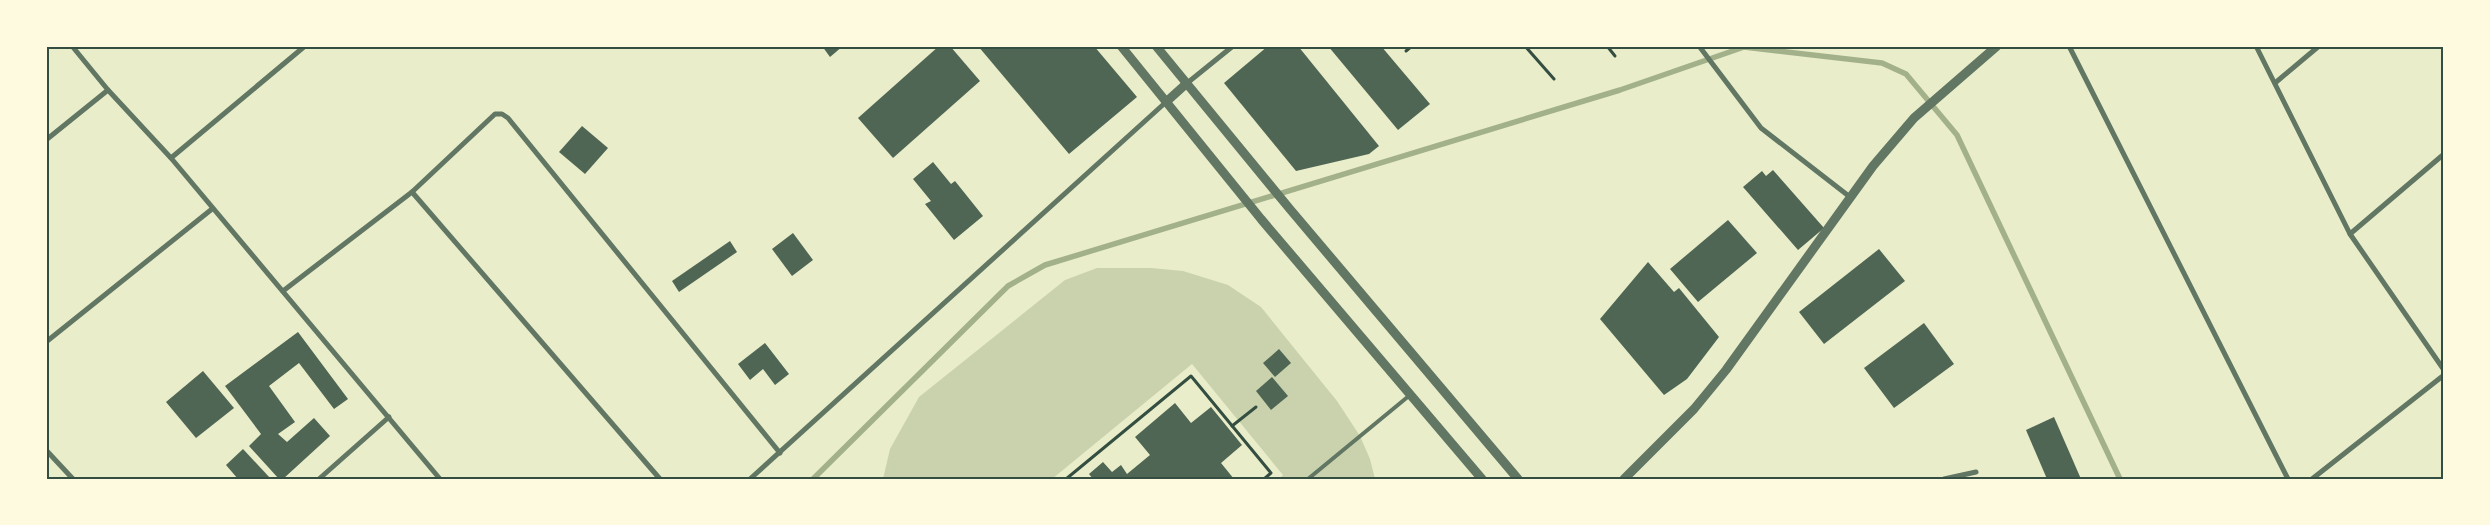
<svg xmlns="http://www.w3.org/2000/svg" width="2490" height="525" viewBox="0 0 2490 525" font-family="'Fira Sans',sans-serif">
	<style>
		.green { fill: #cad2ad }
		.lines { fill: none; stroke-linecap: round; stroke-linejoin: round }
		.stream { stroke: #a3b18a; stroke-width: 5.5 }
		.building { fill: #4f6655 }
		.path { stroke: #344e41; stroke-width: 3 }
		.service { stroke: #617663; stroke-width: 4 }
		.minor { stroke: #617663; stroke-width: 5 }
		.tertiary { stroke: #617663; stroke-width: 9 }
		.neatline { fill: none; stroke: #344e41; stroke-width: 2 }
	</style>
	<rect width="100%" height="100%" fill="#e9edc9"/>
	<path class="green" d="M1097,268H1151L1183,271L1228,285L1261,307L1337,401L1360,436L1370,459L1375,479H1279L1283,475L1192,364L1052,479H883L890,449L919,397L1065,280Z"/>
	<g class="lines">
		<path class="stream" d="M813,479L1008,286L1045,265L1620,90L1744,47L1882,63L1906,74L1957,135L2120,479"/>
	</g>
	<g class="building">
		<path d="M822,46H843L830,57Z"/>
		<path d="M939,46H950L980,81L893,158L858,118Z"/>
		<path d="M978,46H1094L1137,97L1069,154Z"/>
		<path d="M1268,46H1298L1379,146L1369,154L1296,171L1224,83Z"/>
		<path d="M1328,46H1381L1430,104L1398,130Z"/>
		<path d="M582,126L608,148L585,174L559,152Z"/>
		<path d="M933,162L951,184L955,181L983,216L954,240L925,204L931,201L913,179Z"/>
		<path d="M1773,170L1824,228L1798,250L1743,187L1762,171L1766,176Z"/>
		<path d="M1728,220L1757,253L1698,302L1670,269Z"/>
		<path d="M793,233L813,260L792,276L772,249Z"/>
		<path d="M730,241L737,252L679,292L672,281Z"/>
		<path d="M1879,249L1905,281L1824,344L1799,312Z"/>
		<path d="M1648,262L1674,292L1679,288L1719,337L1687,379L1664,395L1600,319Z"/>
		<path d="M1924,323L1954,364L1894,408L1864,368Z"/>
		<path d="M298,332L348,399L334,409L299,363L269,386L295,422L278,434L287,442L314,418L330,436L283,479H279L249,446L261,434L225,386Z"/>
		<path d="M765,343L789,374L775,385L763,369L750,380L738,364Z"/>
		<path d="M1279,349L1291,363L1275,377L1263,363Z"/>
		<path d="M203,371L234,408L196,438L166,402Z"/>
		<path d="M1272,377L1288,396L1271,410L1256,391Z"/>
		<path d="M1175,403L1191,423L1211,407L1242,445L1221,463L1234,479H1093L1089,474L1103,462L1112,472L1121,465L1127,474L1150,455L1135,437Z"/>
		<path d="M2054,417L2081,479H2047L2026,430Z"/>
		<path d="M243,449L271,479H238L226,465Z"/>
	</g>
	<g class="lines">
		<g class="path">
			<path d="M1525,46L1554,79"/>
			<path d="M1607,46L1615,56"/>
			<path d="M1406,51L1412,46"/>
			<path d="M1232,426L1256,407"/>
			<path d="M1066,479L1191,376L1271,473L1264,479"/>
		</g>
		<path class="service" d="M1308,479L1410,395"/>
		<g class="minor">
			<path d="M72,46L108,90L171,158L440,479"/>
			<path d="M1699,46L1761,128L1850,197"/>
			<path d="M2069,46L2288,479"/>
			<path d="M2256,46L2350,234L2444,370"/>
			<path d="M2275,83L2319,46"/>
			<path d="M1186,84L1233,46"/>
			<path d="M46,140L108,90"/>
			<path d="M171,158L305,46"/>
			<path d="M412,192L660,479"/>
			<path d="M2350,234L2444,154"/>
			<path d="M283,291L412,192L495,114H502L508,118L780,453"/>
			<path d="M46,342L212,209"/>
			<path d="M46,450L73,479"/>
			<path d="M319,479L389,417"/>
			<path d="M750,479L1166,102"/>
			<path d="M1944,479L1976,472"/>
			<path d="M2312,479L2444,375"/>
		</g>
		<g class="tertiary">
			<path d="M1121,46L1261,219L1482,479"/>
			<path d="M1156,46L1289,208L1518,479"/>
			<path d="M1166,102L1186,84"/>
			<path d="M1624,479L1694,409L1726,370L1873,166L1914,118L1997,46"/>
		</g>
	</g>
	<rect width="2490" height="525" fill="none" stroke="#fefae0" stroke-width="95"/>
	<rect x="48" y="48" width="2394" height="430" class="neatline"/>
</svg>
